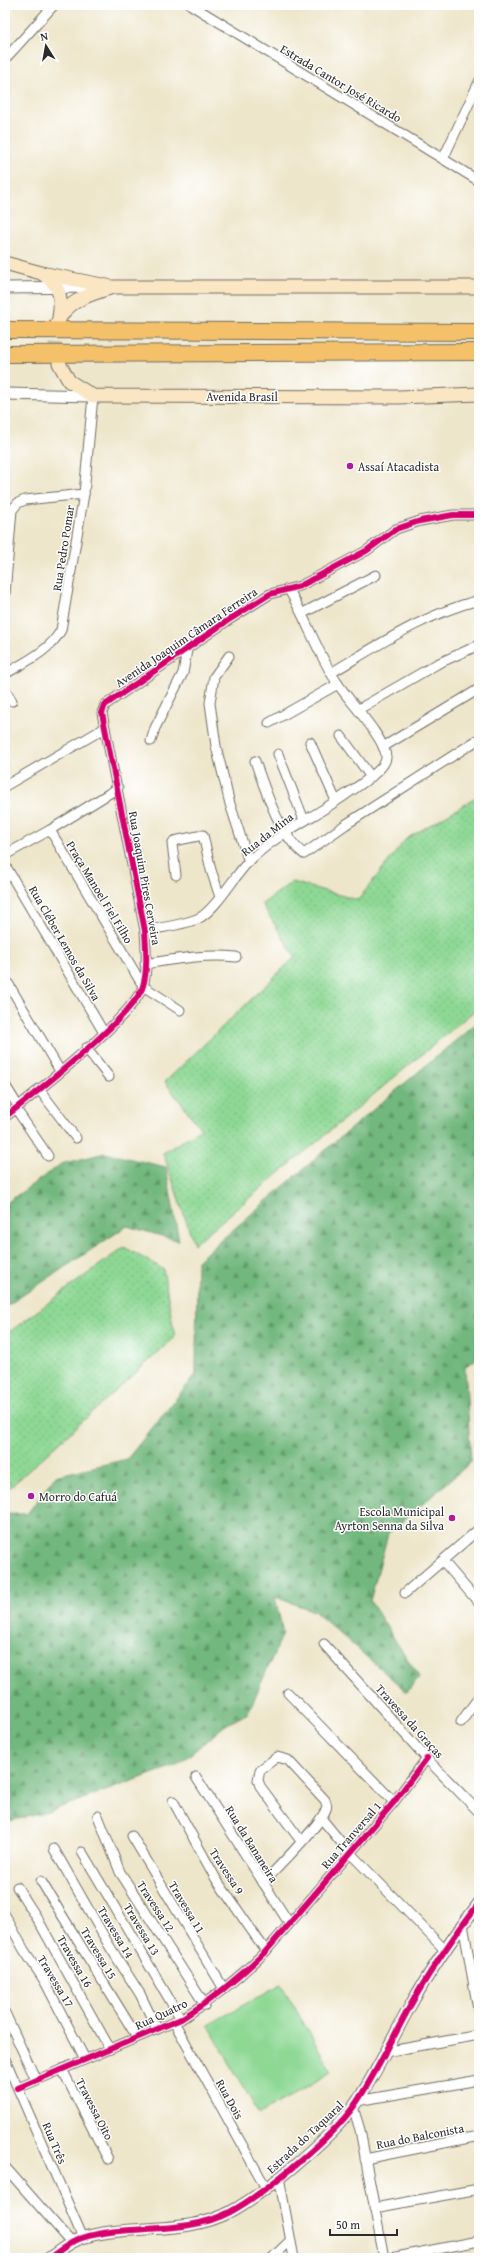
<svg xmlns="http://www.w3.org/2000/svg" width="484" height="2263" viewBox="0 0 484 2263" font-family="'Gentium Book Plus',serif">
	<style>
		.grass { fill: url(#grass-dots); stroke: #5c8260 }
		.forest { fill: url(#forest-firs); stroke: #4e7254 }
		.pitch { fill: #8ed894; stroke: #5c8260 }
		.lines { fill: none; stroke-linecap: round; stroke-linejoin: round }
		.secondary-tunnel { stroke: #c7c1ab; stroke-width: 13; stroke-dasharray: 13 6; stroke-linecap: butt }
		.minor-casing { stroke: #6f6c63; stroke-width: 11 }
		.tertiary-casing { stroke: #6f6c63; stroke-width: 13 }
		.secondary-casing { stroke: #6f6c63; stroke-width: 15 }
		.motorway-casing { stroke: #6f6c63; stroke-width: 18 }
		.minor { stroke: #fff; stroke-width: 9 }
		.tertiary { stroke: #fff; stroke-width: 11 }
		.secondary { stroke: #fbe6c3; stroke-width: 13 }
		.motorway { stroke: #f4c16a; stroke-width: 16 }
		.cycleway-casing { stroke: #fff; stroke-width: 8 }
		.cycleway { stroke: #d6006c; stroke-width: 6 }
		.poi-dot { fill: #b5179e; stroke: #fff; stroke-width: 1.5 }
		.labels { text-anchor: middle; dominant-baseline: central; stroke-width: 3; stroke-linejoin: round; paint-order: stroke }
		.street-label { font-size: 12px; fill: #2b2b2b; stroke: #fff }
		.poi-label { font-size: 12px; fill: #2b2b2b; stroke: #fff; text-anchor: start }
	</style>
	<defs>
		<pattern id="grass-dots" width="8" height="8" patternUnits="userSpaceOnUse"><rect width="8" height="8" fill="#8ed894"/><path d="M2 2h.1M6 6h.1" fill="none" stroke="#7bba80" stroke-width="1.8" stroke-linecap="round"/></pattern>
		<pattern id="forest-firs" width="22" height="20" patternUnits="userSpaceOnUse"><rect width="22" height="20" fill="#72b87e"/><path d="M5 1l3.5 6h-7zM16 11l3.5 6h-7z" fill="#5e9667"/></pattern>
	</defs>
	<rect width="100%" height="100%" fill="#fff"/>
	<filter id="ink" filterUnits="userSpaceOnUse"><feTurbulence type="fractalNoise" baseFrequency=".025" numOctaves="2"/><feDisplacementMap in="SourceGraphic" scale="8" xChannelSelector="R" yChannelSelector="G"/><feConvolveMatrix kernelMatrix="1 2 1 2 8 2 1 2 1" color-interpolation-filters="sRGB"/></filter>
	<filter id="wash" filterUnits="userSpaceOnUse"><feTurbulence type="fractalNoise" baseFrequency=".012" numOctaves="4" result="noise"/><feDisplacementMap in="SourceGraphic" scale="16" xChannelSelector="R" yChannelSelector="G"/><feGaussianBlur stdDeviation="0.9" result="paint"/><feColorMatrix in="noise" values="0 0 0 0 0 0 0 0 0 0 0 0 0 0 0 0 0 1.4 0 .05"/><feComposite in="paint" operator="in"/></filter>
	<g filter="url(#wash)">
		<rect width="100%" height="100%" fill="#eee6cb"/>
		<g class="grass">
			<path d="M479,796V1007L194,1244L163,1153L201,1129L165,1082L295,957L262,904L292,882L358,900L406,839Z"/>
			<path d="M124,1247L163,1269L175,1337L5,1492V1335Z"/>
		</g>
		<g class="forest">
			<path d="M479,1021V1357L465,1367L471,1462L388,1534L370,1601L419,1677L407,1692L314,1611L275,1597L283,1633L248,1713L224,1726L179,1764L48,1812L5,1822V1514H27L55,1476L127,1459L196,1374L197,1261L337,1140Z"/>
			<path d="M105,1153L166,1167L179,1241L127,1226L5,1307V1204L61,1164Z"/>
		</g>
		<path class="pitch" d="M281,1984L332,2072L259,2114L208,2025Z"/>
	</g>
	<g filter="url(#ink)">
		<g class="lines">
			<path class="secondary-tunnel" d="M57,324L55,346L58,362"/>
			<g class="minor-casing">
				<g id="minor">
					<path d="M191,5L479,181"/>
					<path d="M5,59L54,5"/>
					<path d="M443,159L479,82"/>
					<path d="M5,594L12,510L18,503L25,500L84,494"/>
					<path d="M303,613L376,575"/>
					<path d="M229,656L214,677L210,703L216,746L230,804L249,862"/>
					<path d="M331,673C380,644 423,615 479,600"/>
					<path d="M5,674C25,662 50,651 61,630L84,494L93,396"/>
					<path d="M5,690L12,701"/>
					<path d="M359,709L437,664L479,645"/>
					<path d="M269,723L338,684"/>
					<path d="M341,736L371,777"/>
					<path d="M151,741L155,728L183,673L187,650"/>
					<path d="M310,742L336,801"/>
					<path d="M383,747L479,689"/>
					<path d="M278,754L304,820"/>
					<path d="M255,761C265,789 279,835 304,854L345,825L479,739"/>
					<path d="M5,786L105,728"/>
					<path d="M50,830L143,986L180,1010"/>
					<path d="M5,855L50,830L118,788"/>
					<path d="M5,865L104,1033"/>
					<path d="M176,875L172,844L174,841L203,835L211,870L220,897"/>
					<path d="M145,931C161,927 187,925 201,917C217,907 234,877 248,862C277,833 315,817 348,793C357,787 387,768 386,757C386,739 348,700 338,684C319,657 307,620 289,590"/>
					<path d="M145,964C176,959 205,954 236,957"/>
					<path d="M5,978L60,1071"/>
					<path d="M86,1048L109,1077"/>
					<path d="M5,1085L18,1106"/>
					<path d="M39,1089L76,1138"/>
					<path d="M16,1109L48,1156"/>
					<path d="M5,1117C34,1094 134,1016 143,986C148,969 146,948 145,931L105,728L102,713L105,705L227,621L270,594L300,586L366,551L396,529L420,521L453,515H479"/>
					<path d="M443,1561L479,1603"/>
					<path d="M405,1593L479,1529"/>
					<path d="M324,1644L429,1761L479,1812"/>
					<path d="M288,1693L394,1802"/>
					<path d="M461,1722L479,1697"/>
					<path d="M196,1777L289,1923"/>
					<path d="M173,1801L216,1879L266,1951"/>
					<path d="M98,1816L120,1872L205,2005"/>
					<path d="M321,1818L350,1853L445,1950"/>
					<path d="M132,1836L224,1989"/>
					<path d="M54,1849L110,1947L140,1994L157,2029"/>
					<path d="M82,1852L181,2019"/>
					<path d="M41,1881L137,2037"/>
					<path d="M263,1883C277,1868 321,1825 326,1809C328,1806 326,1803 325,1800L288,1760L277,1757L260,1770L258,1780L260,1786L301,1841"/>
					<path d="M17,1887L37,1918L110,2049"/>
					<path d="M5,1915L24,1950L44,1980L85,2059"/>
					<path d="M463,1924L479,2015"/>
					<path d="M5,2013L36,2080"/>
					<path d="M174,2022L266,2188"/>
					<path d="M385,2052L479,2035"/>
					<path d="M5,2059L83,2238"/>
					<path d="M62,2069L108,2159"/>
					<path d="M18,2088L181,2019C212,2000 240,1977 266,1951L394,1802L427,1758"/>
					<path d="M357,2101L479,2080"/>
					<path d="M353,2107L360,2130L384,2258"/>
					<path d="M365,2159L479,2136"/>
					<path d="M5,2167L71,2242"/>
					<path d="M279,2177L294,2258"/>
					<path d="M374,2208L479,2189"/>
					<path d="M272,2258L290,2241"/>
					<path d="M391,2258L479,2241"/>
				</g>
			</g>
			<g class="tertiary-casing">
				<g id="tertiary">
					<path d="M5,288L95,287"/>
					<path d="M5,394L93,396"/>
					<path d="M49,2258C60,2251 69,2242 82,2238C130,2223 185,2236 230,2212C265,2193 331,2138 354,2106C375,2076 391,2041 409,2008C429,1972 454,1936 479,1903"/>
				</g>
			</g>
			<g class="secondary-casing">
				<g id="secondary">
					<path d="M5,263L41,273L112,287H479"/>
					<path d="M44,275C61,286 62,299 59,318"/>
					<path d="M57,324C64,302 90,294 110,288"/>
					<path d="M59,363L69,381L93,396L399,397L479,394"/>
				</g>
			</g>
			<g class="motorway-casing">
				<g id="motorway">
					<path d="M5,330L479,332"/>
					<path d="M5,354L479,352"/>
				</g>
			</g>
			<use href="#minor" class="minor"/>
			<use href="#tertiary" class="tertiary"/>
			<use href="#secondary" class="secondary"/>
			<use href="#motorway" class="motorway"/>
			<g class="cycleway-casing">
				<g id="cycleway">
					<path d="M5,1117C34,1094 134,1016 143,986C148,969 146,948 145,931L105,728L102,713L105,705L227,621L270,594L300,586L366,551L396,529L420,521L453,515H479"/>
					<path d="M18,2088L181,2019C212,2000 240,1977 266,1951L394,1802L427,1758"/>
					<path d="M49,2258C60,2251 69,2242 82,2238C130,2223 185,2236 230,2212C265,2193 331,2138 354,2106C375,2076 391,2041 409,2008C429,1972 454,1936 479,1903"/>
				</g>
			</g>
			<use href="#cycleway" class="cycleway"/>
		</g>
	</g>
	<g class="poi-dot">
		<circle cx="350" cy="466" r="4"/>
		<circle cx="31" cy="1496" r="4"/>
		<circle cx="452" cy="1518" r="4"/>
	</g>
	<g class="labels">
		<g class="street-label">
			<text transform="translate(341 83) rotate(31)">Estrada Cantor José Ricardo</text>
			<text x="242" y="396">Avenida Brasil</text>
			<text transform="translate(63 548) rotate(-81)">Rua Pedro Pomar</text>
			<text transform="translate(186 637) rotate(-34)">Avenida Joaquim Câmara Ferreira</text>
			<text transform="translate(267 834) rotate(-38)">Rua da Mina</text>
			<text transform="translate(145 878) rotate(80)">Rua Joaquim Pires Cerveira</text>
			<text transform="translate(100 892) rotate(59)">Praça Manoel Fiel Filho</text>
			<text transform="translate(65 943) rotate(60)">Rua Cléber Lemos da Silva</text>
			<text transform="translate(410 1721) rotate(48)">Travessa da Graças</text>
			<text transform="translate(351 1835) rotate(-49)">Rua Tranversal 1</text>
			<text transform="translate(252 1844) rotate(58)">Rua da Bananeira</text>
			<text transform="translate(227 1871) rotate(57)">Travessa 9</text>
			<text transform="translate(156 1906) rotate(57)">Travessa 12</text>
			<text transform="translate(187 1907) rotate(59)">Travessa 11</text>
			<text transform="translate(142 1929) rotate(59)">Travessa 13</text>
			<text transform="translate(116 1932) rotate(59)">Travessa 14</text>
			<text transform="translate(99 1953) rotate(59)">Travessa 15</text>
			<text transform="translate(75 1961) rotate(60)">Travessa 16</text>
			<text transform="translate(56 1981) rotate(59)">Travessa 17</text>
			<text transform="translate(161 2014) rotate(-25)">Rua Quatro</text>
			<text transform="translate(230 2099) rotate(61)">Rua Dois</text>
			<text transform="translate(95 2109) rotate(63)">Travessa Oito</text>
			<text transform="translate(420 2136) rotate(-11)">Rua do Balconista</text>
			<text transform="translate(305 2137) rotate(-43)">Estrada do Taquaral</text>
			<text transform="translate(55 2143) rotate(67)">Rua Três</text>
		</g>
		<g class="poi-label">
			<text x="358" y="466">Assaí Atacadista</text>
			<text x="39" y="1496">Morro do Cafuá</text>
			<text x="444" y="1511" text-anchor="end">Escola Municipal<tspan x="444" dy="14">Ayrton Senna da Silva</tspan></text>
		</g>
	</g>
	<rect width="484" height="2263" fill="none" stroke="#fff" stroke-width="20"/>
	<g transform="translate(46 46) rotate(349)" stroke="#ffffff" stroke-width="3" paint-order="stroke">
	<path d="M0-3L7 15L0 10L-7 15Z" fill="#2b2b2b"/>
	<text y="-6" font-size="11" font-weight="bold" text-anchor="middle" fill="#2b2b2b">N</text>
	</g>
	<path d="M330 2229v6h67v-6" fill="none" stroke="#2b2b2b" stroke-width="2"/>
	<text x="336" y="2229" font-size="12" fill="#2b2b2b" stroke="#ffffff" stroke-width="3" paint-order="stroke">50 m</text>
</svg>
